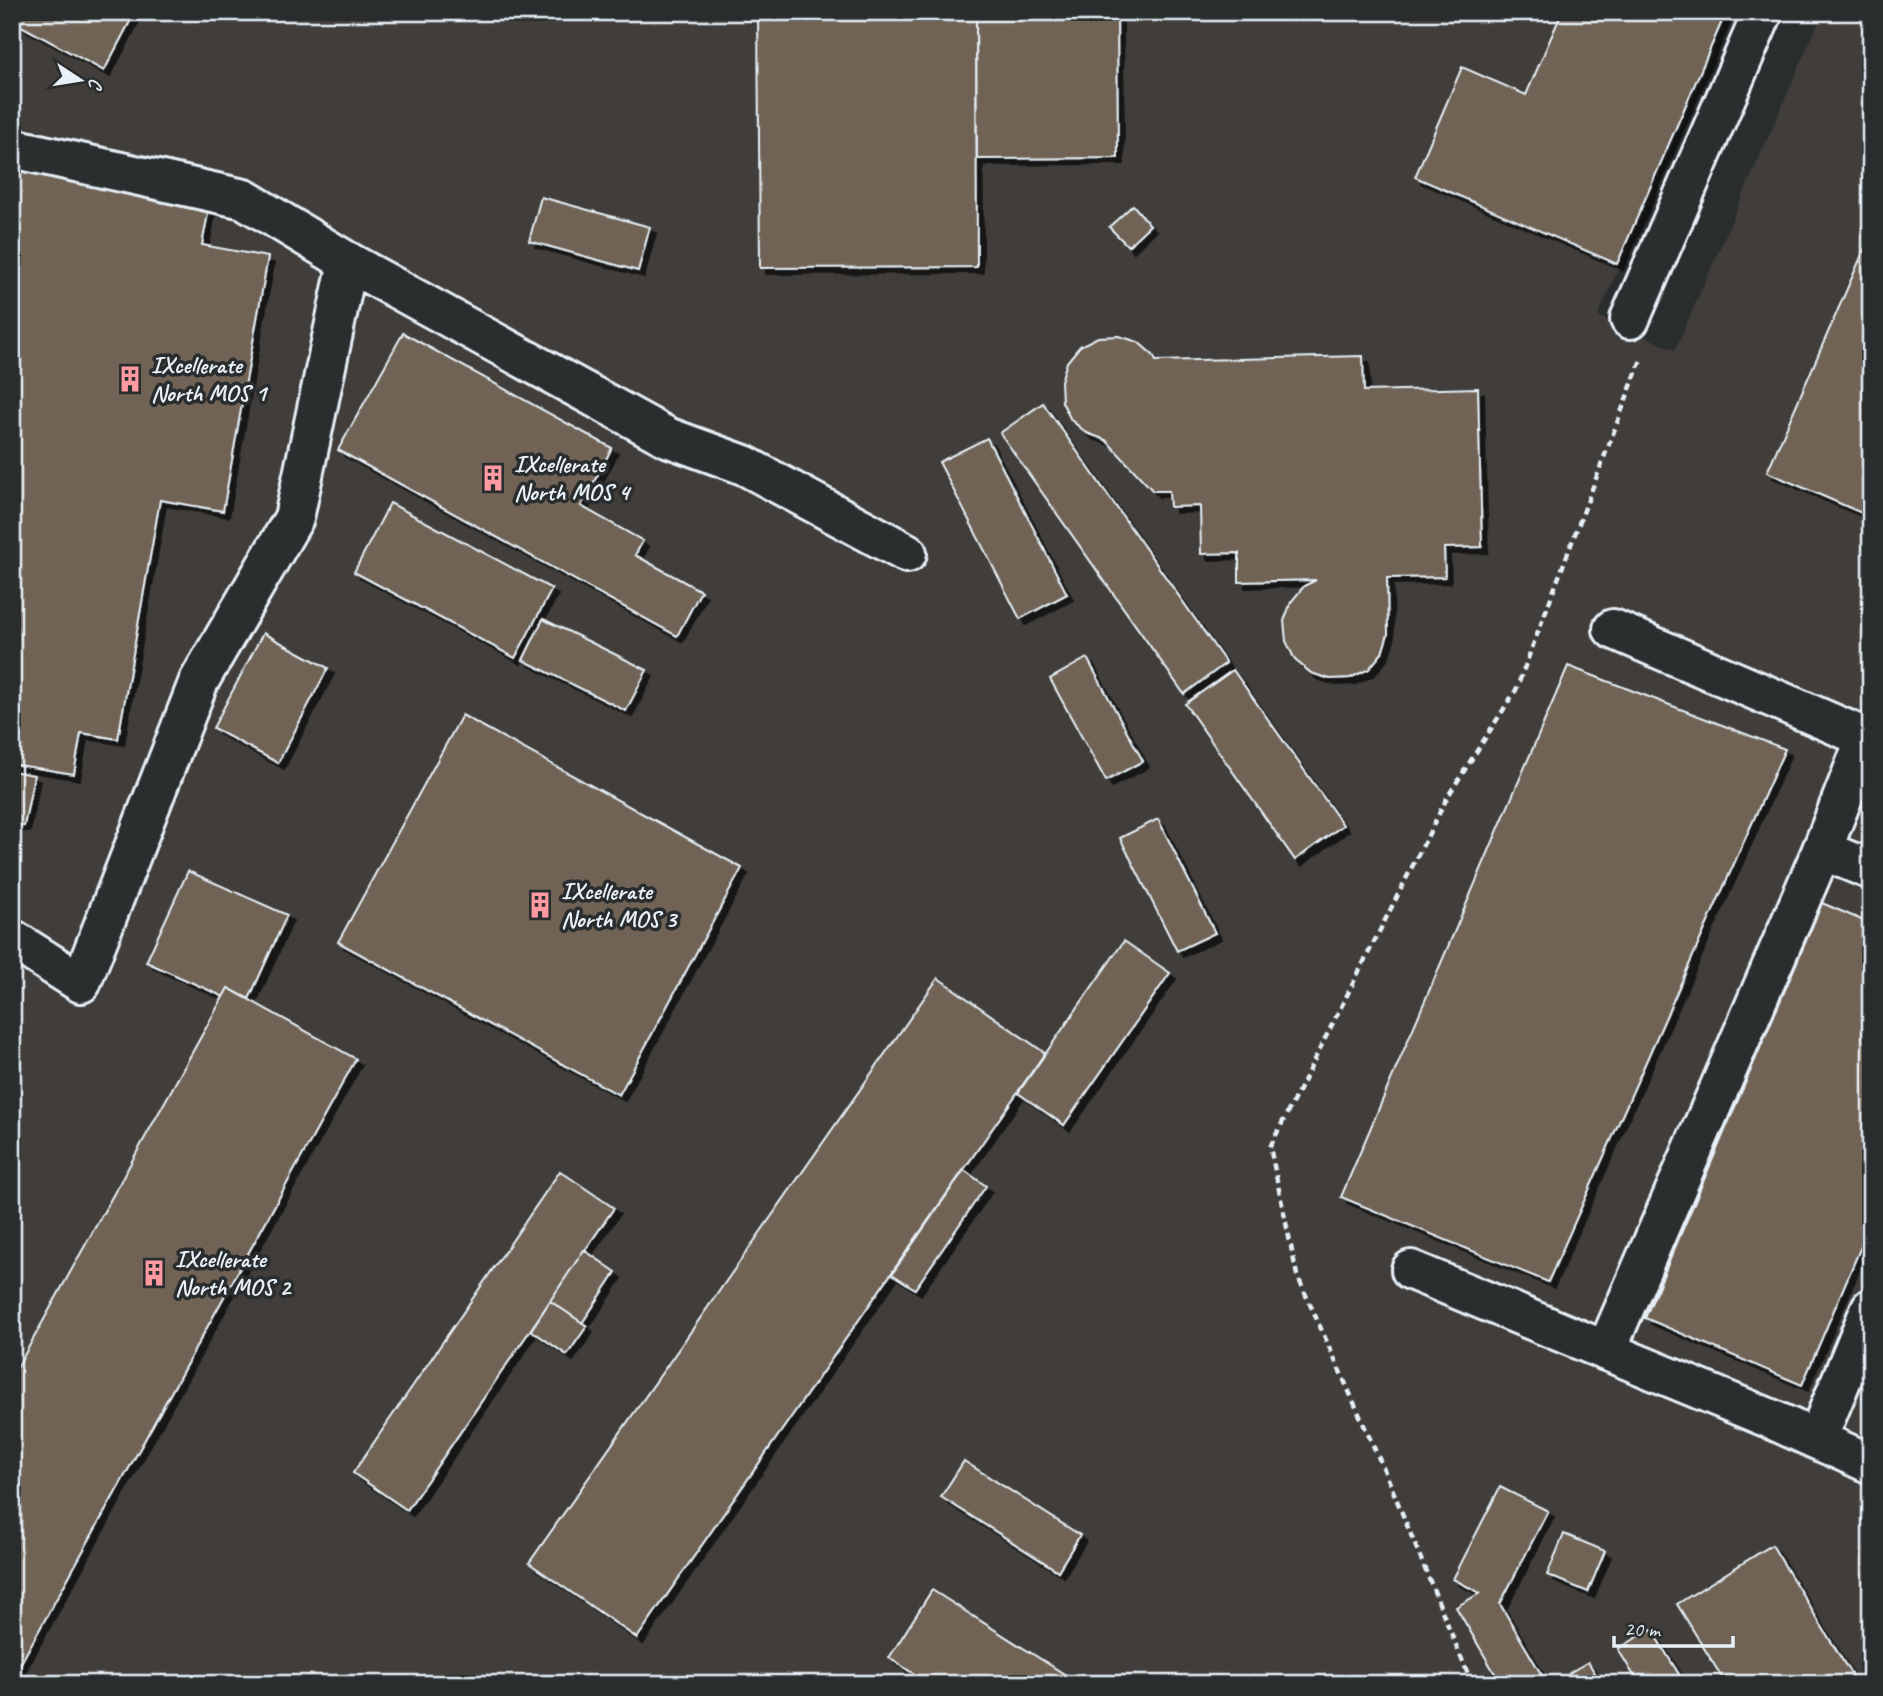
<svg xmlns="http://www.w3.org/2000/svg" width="1883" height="1696" viewBox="0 0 1883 1696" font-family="Caveat,sans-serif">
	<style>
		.built { fill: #3f3e3a }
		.building { fill: #706457; stroke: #e8f1f8; stroke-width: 2; filter: url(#shadow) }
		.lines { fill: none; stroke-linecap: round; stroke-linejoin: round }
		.minor-casing { stroke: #e8f1f8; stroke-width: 44 }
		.path { stroke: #e8f1f8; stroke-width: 4.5; stroke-dasharray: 7 5; stroke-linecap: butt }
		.minor { stroke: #2a2d2e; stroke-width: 38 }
		.labels { text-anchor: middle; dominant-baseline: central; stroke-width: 7; stroke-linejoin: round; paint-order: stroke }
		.poi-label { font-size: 24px; font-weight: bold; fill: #e8f1f8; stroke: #2a2d2e; text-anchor: start }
	</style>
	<defs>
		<filter id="shadow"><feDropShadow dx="6" dy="6" stdDeviation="0" flood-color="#0009"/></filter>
	</defs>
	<rect width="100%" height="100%" fill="#2a2d2e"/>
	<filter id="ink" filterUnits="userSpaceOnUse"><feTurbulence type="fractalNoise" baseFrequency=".0143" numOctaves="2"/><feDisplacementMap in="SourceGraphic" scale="14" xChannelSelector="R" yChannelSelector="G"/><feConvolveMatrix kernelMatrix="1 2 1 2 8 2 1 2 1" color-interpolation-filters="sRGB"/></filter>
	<g filter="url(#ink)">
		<path class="built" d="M12,12H1730L1598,316L1675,350L1823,12H1871V1684H12Z"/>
		<g class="building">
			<path d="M12,12H135L104,71L12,21Z"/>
			<path d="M758,12H976L977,267L760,268Z"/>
			<path d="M976,12H1117L1118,158L977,159Z"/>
			<path d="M1562,12H1726L1617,264L1415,177L1462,67L1526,95Z"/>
			<path d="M12,168L210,203L202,245L268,257L223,511L160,500L118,739L81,733L74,774L12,764Z"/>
			<path d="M541,197L650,227L638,271L529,241Z"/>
			<path d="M1133,205L1150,225L1128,246L1109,227Z"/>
			<path d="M1871,234V517L1767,472Z"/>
			<path d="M403,333L612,448L581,506L643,541L635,555L701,591L677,636L338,450Z"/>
			<path d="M1119,336L1138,342L1153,355L1156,361L1363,356L1364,391L1478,388L1482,547L1444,548L1445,577L1387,578L1388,634L1382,653L1369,669L1350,678L1330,679L1311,673L1295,660L1286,641L1284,621L1291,602L1304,586L1316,580L1239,582V553L1201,554L1200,506L1170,507L1169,491H1153L1106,440L1087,433L1071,420L1062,402L1061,381L1067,362L1080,346L1098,337Z"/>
			<path d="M1043,403L1226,663L1184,694L1000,433Z"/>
			<path d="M987,438L1067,594L1020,619L939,462Z"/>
			<path d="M390,503L552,589L515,658L354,572Z"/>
			<path d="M543,619L647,670L626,711L523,660Z"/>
			<path d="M263,633L328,668L278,763L213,728Z"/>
			<path d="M1087,658L1143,761L1106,781L1050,679Z"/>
			<path d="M1568,666L1785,749L1548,1282L1341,1197Z"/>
			<path d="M1233,670L1343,825L1295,860L1185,704Z"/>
			<path d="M462,715L742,868L619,1095L338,942Z"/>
			<path d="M12,771L34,775L24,826L12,824Z"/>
			<path d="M1158,819L1215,933L1177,951L1120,838Z"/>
			<path d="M188,871L287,915L249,999L228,988L224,997L146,962Z"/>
			<path d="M1822,903L1871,924V1223L1802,1385L1645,1318Z"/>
			<path d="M1124,941L1170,973L1064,1125L1018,1093Z"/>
			<path d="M938,978L1045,1053L637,1638L529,1563Z"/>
			<path d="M228,988L356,1059L12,1679V1377Z"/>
			<path d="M964,1170L986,1186L915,1289L892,1274Z"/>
			<path d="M560,1171L614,1208L407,1510L353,1473Z"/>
			<path d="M584,1250L616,1272L582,1323L550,1301Z"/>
			<path d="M550,1301L587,1326L567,1355L531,1330Z"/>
			<path d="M964,1461L1080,1535L1058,1571L941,1497Z"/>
			<path d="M1500,1487L1548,1511L1500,1604L1547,1684H1501L1456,1607L1480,1593L1453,1579Z"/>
			<path d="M1564,1534L1605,1551L1588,1592L1547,1575Z"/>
			<path d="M1772,1545L1857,1684H1726L1677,1604Z"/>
			<path d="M932,1590L1080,1684H930L889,1658Z"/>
			<path d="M1651,1629L1685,1684H1639L1618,1649Z"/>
			<path d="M1588,1662L1602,1684H1576L1569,1673Z"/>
		</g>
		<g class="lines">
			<g class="minor-casing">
				<g id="minor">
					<path d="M12,148L244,199L348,262L667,437L744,465L907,553"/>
					<path d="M1630,319L1763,12"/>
					<path d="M1613,629L1866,738L1822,850"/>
					<path d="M12,939L81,983L199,681L294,518L348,262"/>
					<path d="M1411,1270L1771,1419L1871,1464"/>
					<path d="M1606,1351L1822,850L1871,870"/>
					<path d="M1817,1439L1871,1308"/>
				</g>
			</g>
			<path class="path" d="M1472,1684L1389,1481L1297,1275L1270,1147L1448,796L1516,690L1642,357"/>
			<use href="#minor" class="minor"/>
		</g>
	</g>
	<defs>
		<g id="building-bare" transform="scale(2.1)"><path d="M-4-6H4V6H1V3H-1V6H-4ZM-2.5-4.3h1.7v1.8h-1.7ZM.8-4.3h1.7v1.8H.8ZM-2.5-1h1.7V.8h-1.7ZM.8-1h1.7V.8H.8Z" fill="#ff9aa2" stroke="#2a2d2e" stroke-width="2.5" paint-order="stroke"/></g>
	</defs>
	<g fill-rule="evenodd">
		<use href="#building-bare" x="130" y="379"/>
		<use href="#building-bare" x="493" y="478"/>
		<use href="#building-bare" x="540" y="905"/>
		<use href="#building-bare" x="154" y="1273"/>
	</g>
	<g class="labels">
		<g class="poi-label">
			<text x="151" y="365">IXcellerate<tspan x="151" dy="28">North MOS 1</tspan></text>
			<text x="514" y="464">IXcellerate<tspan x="514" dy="28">North MOS 4</tspan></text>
			<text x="561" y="891">IXcellerate<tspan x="561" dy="28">North MOS 3</tspan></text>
			<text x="175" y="1259">IXcellerate<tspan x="175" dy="28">North MOS 2</tspan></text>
		</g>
	</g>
	<rect width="1883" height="1696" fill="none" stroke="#2a2d2e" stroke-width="42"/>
	<rect x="21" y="21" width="1841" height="1654" fill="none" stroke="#e8f1f8" stroke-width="2.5" filter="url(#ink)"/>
	<g transform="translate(80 80) rotate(102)" stroke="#2a2d2e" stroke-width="5" paint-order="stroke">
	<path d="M0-5L12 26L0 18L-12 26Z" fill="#e8f1f8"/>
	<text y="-10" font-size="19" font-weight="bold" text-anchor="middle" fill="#e8f1f8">С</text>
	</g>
	<path d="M1614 1636v10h119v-10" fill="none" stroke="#e8f1f8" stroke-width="3.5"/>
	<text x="1624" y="1636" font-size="21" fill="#e8f1f8" stroke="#2a2d2e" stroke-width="5" paint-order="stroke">20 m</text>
</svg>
